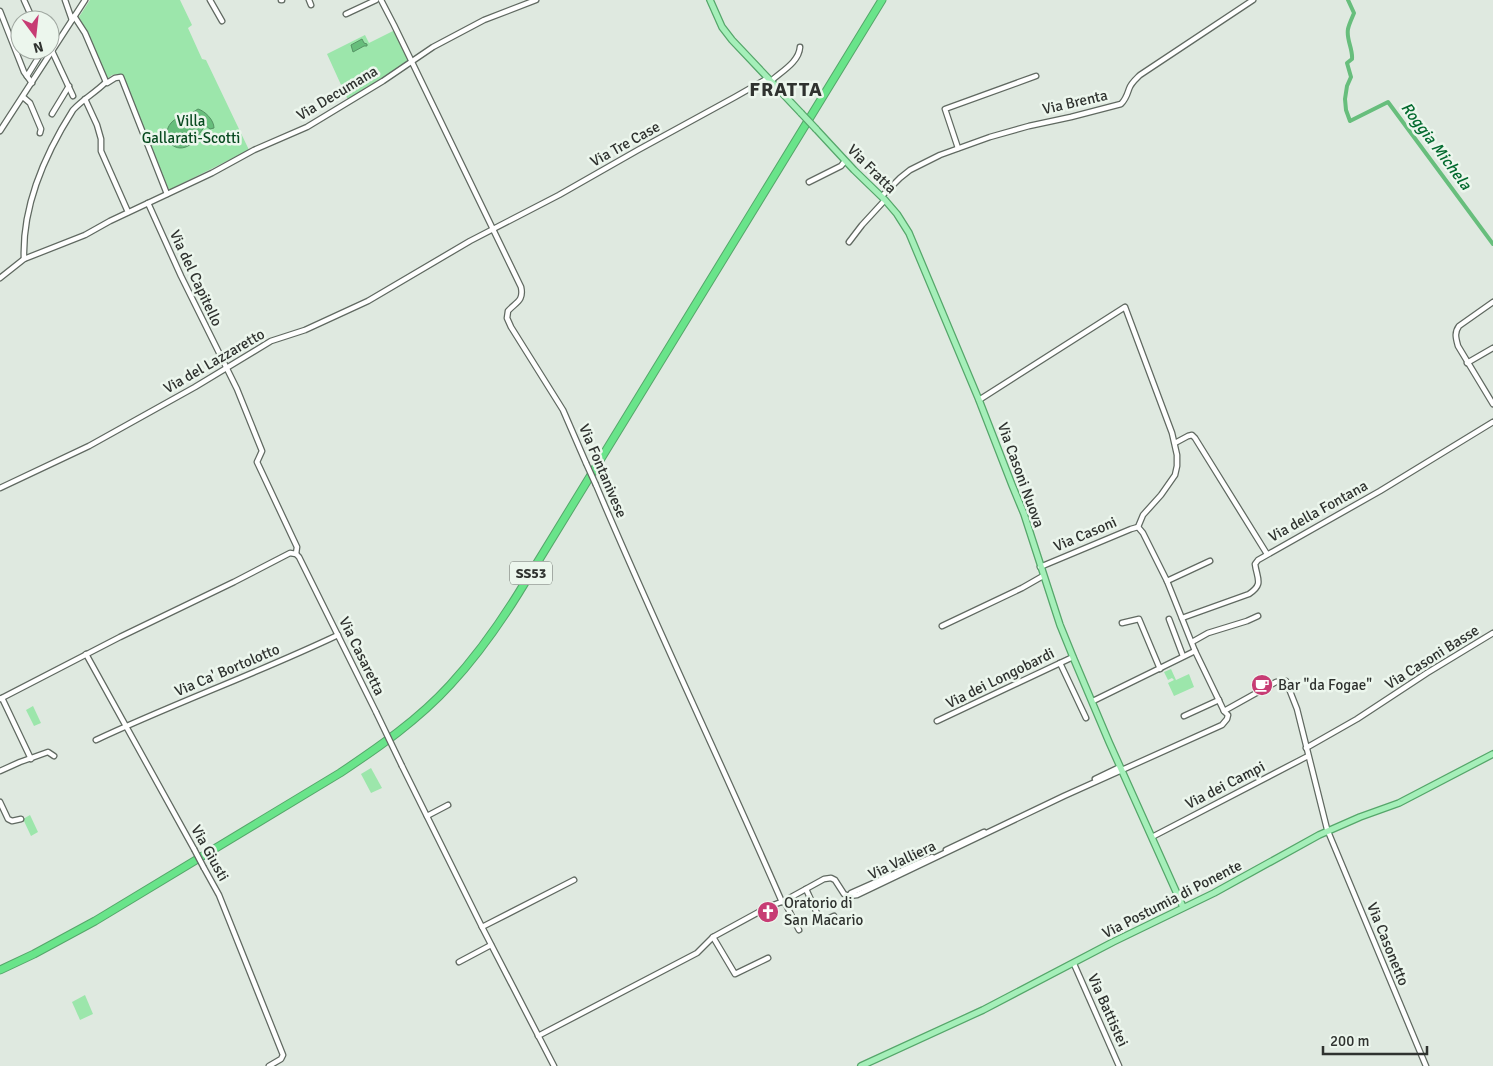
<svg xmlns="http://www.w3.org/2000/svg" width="1493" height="1066" viewBox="0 0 1493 1066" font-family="Signika,sans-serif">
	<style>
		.green { fill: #9ce6ab }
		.water { fill: #67be7c; stroke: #569465 }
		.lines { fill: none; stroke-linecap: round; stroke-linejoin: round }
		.canal { stroke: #67be7c; stroke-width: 4 }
		.minor-casing { stroke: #606961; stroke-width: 7 }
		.major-casing { stroke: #55a66a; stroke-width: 8 }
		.highway-casing { stroke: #55a66a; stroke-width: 9 }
		.minor { stroke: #fff; stroke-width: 4.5 }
		.major { stroke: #a5efb9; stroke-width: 5.5 }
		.highway { stroke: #69e48a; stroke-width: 7 }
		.minor-bridge-casing { stroke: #606961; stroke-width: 7; stroke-linecap: butt }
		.major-bridge-casing { stroke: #55a66a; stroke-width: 8; stroke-linecap: butt }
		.minor-bridge { stroke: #fff; stroke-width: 4.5 }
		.major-bridge { stroke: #a5efb9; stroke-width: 5.5 }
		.labels { text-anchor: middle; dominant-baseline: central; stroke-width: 5; stroke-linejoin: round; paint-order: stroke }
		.shield { fill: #ecf6ed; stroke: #686d68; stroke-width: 1 }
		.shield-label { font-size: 14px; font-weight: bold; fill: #2f322f }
		.street-label { font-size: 15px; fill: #2f322f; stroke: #ecf6ed }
		.park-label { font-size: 15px; fill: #084a20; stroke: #ecf6ed }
		.poi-label { font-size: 15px; fill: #2f322f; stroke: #ecf6ed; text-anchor: start }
		.water-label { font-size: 16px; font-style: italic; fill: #026a2e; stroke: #ecf6ed }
		.district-label { font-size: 20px; font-weight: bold; letter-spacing: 1px; fill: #2f322f; stroke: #ecf6ed }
	</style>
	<rect width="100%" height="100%" fill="#dfe9e0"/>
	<g class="green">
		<path d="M90,0H180L192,25L188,28L202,59L206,60L249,150L169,190L124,80L119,74L112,75L107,79L79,17Z"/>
		<path d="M395,30L409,59L407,62L350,100L347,98L327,54L365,35L369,43Z"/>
		<path d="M1171,669L1176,680L1189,674L1194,687L1174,696L1168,683L1174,680L1172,678L1168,680L1164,672Z"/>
		<path d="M33,706L41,723L34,726L26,710Z"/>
		<path d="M371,768L382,788L371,793L361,774Z"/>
		<path d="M30,815L38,832L31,836L23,819Z"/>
		<path d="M85,995L93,1014L80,1020L72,1002Z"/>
	</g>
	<g class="water">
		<path d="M362,39L364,43L367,44V46H364L353,52L351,45Z"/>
		<path d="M198,109C205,111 214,120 214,128L210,129L206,126C199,131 197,142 188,146C173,154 160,136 171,123C176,117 182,118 188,115C192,114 194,111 198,109Z"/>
	</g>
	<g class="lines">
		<path class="canal" d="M1348,0L1354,13C1352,18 1349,24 1348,29C1346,39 1353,49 1352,59L1347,63L1351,77L1347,86L1345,99L1346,110L1350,121L1388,102L1493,244"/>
		<g class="minor-casing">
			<g id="minor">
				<path d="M24,0L33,20"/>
				<path d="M65,0L72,20"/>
				<path d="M210,0L222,21"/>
				<path d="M281,0H282"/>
				<path d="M309,0L311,5"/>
				<path d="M381,0L394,25L521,287C524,301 516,302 508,311L507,318L511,327L563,410L586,463"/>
				<path d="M0,11L24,72L32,83"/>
				<path d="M346,14L376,0"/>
				<path d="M74,16L85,33L106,82L107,83L115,78L121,77L167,194"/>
				<path d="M52,51L73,96"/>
				<path d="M27,76L43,50"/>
				<path d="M771,81C782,71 799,62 800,47"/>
				<path d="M23,97L30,103L41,129L40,133"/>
				<path d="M85,99L97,125L101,139V151L128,212"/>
				<path d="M52,114L69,86"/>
				<path d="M0,131L85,0"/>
				<path d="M958,148L945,109L1036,76"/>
				<path d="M809,182L841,166L845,161"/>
				<path d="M882,196L900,178L910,170L940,155L990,137L1029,126L1071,117L1121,104C1126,99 1127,95 1129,89C1131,83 1136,79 1140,75L1253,0"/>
				<path d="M148,203L181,276L237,389L262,451L257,462L297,547L296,554"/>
				<path d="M849,242L862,225L885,200"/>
				<path d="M24,259C22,205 45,154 73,110C83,99 95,93 106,82"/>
				<path d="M0,278L24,259L85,235L110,221L212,173L254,150L307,127L383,81L433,47L484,20L536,0"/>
				<path d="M1493,302L1459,326C1454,333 1456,338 1458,346L1493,404"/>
				<path d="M1467,363L1493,348"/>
				<path d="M979,400L1125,307L1172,433L1177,455V466L1175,475L1161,495L1143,515L1138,527"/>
				<path d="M1175,443L1188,436L1192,435L1195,438L1267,554"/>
				<path d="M596,485C655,625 721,762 782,902"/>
				<path d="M0,488L89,446L195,387L271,341L305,330L368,301L470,241L559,195L638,150L735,97L763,81L767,78"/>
				<path d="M1040,567L1131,529L1138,527L1143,533L1167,581L1195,651L1224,711L1276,682L1286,681L1297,709L1327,829L1426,1066"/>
				<path d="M1167,581L1210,561"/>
				<path d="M1182,618L1249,594C1264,584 1257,579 1255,564L1258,560L1380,491L1493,422"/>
				<path d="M1169,619L1183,656"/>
				<path d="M1122,623L1139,619L1160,669"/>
				<path d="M942,626L1022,588L1043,576"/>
				<path d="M1192,642L1208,633L1247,621L1258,616"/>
				<path d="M86,654L194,849"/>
				<path d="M1060,663L1086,718"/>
				<path d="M2,698L31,759"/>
				<path d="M0,699L120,637L234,582L290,553L296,554L299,557L376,712"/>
				<path d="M1093,701L1195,651"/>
				<path d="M1184,716L1219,700"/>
				<path d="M937,721L1073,657"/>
				<path d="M96,740C175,703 258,673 338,635"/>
				<path d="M1306,748L1357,719L1427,673L1493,633"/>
				<path d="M402,766L482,927L554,1066"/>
				<path d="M0,771L20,762L48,752L54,756"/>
				<path d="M1095,779L1120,767"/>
				<path d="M0,802L8,819L12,821L21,819"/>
				<path d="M427,816L448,805"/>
				<path d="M1152,837L1308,756"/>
				<path d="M946,850L984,832"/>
				<path d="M204,868L219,895L283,1055L281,1059L269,1066"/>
				<path d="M806,889L821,922L834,916"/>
				<path d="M849,896L851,893L932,857"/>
				<path d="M784,901L799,930"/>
				<path d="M482,927L574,880"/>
				<path d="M713,937L735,974L768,958"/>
				<path d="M459,962L491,945"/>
				<path d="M1074,964L1119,1066"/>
				<path d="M538,1036L697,953L713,937L768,907L784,901L824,879L831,878L835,880L844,894L849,896L857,895L1064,796L1222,725L1227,719L1228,715L1224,711"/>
			</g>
		</g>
		<g class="major-casing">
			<g id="major">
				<path d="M710,0L722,27L732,40L801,113"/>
				<path d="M816,129L854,170L885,200L897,214L909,233L979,400L1012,485L1024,514L1060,625L1073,657L1109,742L1183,907"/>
				<path d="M861,1066L983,1010L1113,942L1214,893L1319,835L1360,817L1399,803L1493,754"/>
			</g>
		</g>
		<g class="highway-casing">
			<path id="highway" d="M0,970L34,954L95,921L340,773C379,747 418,720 450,685C476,657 498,626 518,594L882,0"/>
		</g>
		<use href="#minor" class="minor"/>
		<use href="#major" class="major"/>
		<use href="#highway" class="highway"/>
		<g class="minor-bridge-casing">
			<g id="minor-bridge">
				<path d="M586,463L596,485"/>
				<path d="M376,712L402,766"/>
				<path d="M194,849L204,868"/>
			</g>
		</g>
		<g class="major-bridge-casing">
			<path id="major-bridge" d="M801,113L816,129"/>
		</g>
		<use href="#minor-bridge" class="minor-bridge"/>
		<use href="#major-bridge" class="major-bridge"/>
	</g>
	<defs>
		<g id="cafe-disc" transform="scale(1.125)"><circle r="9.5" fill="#c73c74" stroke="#ecf6ed"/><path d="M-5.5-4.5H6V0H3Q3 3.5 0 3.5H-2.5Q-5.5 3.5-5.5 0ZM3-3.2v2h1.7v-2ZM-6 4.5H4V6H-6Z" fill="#fff"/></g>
		<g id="church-disc" transform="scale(1.125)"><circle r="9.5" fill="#c73c74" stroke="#ecf6ed"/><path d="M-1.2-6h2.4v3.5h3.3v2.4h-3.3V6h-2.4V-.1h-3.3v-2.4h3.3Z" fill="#fff"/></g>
	</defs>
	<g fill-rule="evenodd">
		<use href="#cafe-disc" x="1262" y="685"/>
		<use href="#church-disc" x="768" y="912"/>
	</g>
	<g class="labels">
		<rect class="shield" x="510" y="561.5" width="42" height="23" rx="4"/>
		<g class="shield-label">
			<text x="531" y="573">SS53</text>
		</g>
		<g class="street-label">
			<text transform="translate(337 93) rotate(-31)">Via Decumana</text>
			<text transform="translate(1075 102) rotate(-13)">Via Brenta</text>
			<text transform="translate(625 144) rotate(-29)">Via Tre Case</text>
			<text transform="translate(872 169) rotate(45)">Via Fratta</text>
			<text transform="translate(196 278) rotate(65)">Via del Capitello</text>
			<text transform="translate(214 361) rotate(-30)">Via del Lazzaretto</text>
			<text transform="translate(603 471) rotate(67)">Via Fontanivese</text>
			<text transform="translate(1021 475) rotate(70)">Via Casoni Nuova</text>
			<text transform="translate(1318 511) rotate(-29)">Via della Fontana</text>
			<text transform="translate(1085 534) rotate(-23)">Via Casoni</text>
			<text transform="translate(362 656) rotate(64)">Via Casaretta</text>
			<text transform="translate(1432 657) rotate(-32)">Via Casoni Basse</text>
			<text transform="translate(227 670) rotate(-23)">Via Ca' Bortolotto</text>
			<text transform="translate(1000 678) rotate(-26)">Via dei Longobardi</text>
			<text transform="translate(1225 785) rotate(-27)">Via dei Campi</text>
			<text transform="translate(210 853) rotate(61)">Via Giusti</text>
			<text transform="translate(902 860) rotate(-25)">Via Valliera</text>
			<text transform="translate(1172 899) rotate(-27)">Via Postumia di Ponente</text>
			<text transform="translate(1388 944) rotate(68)">Via Casonetto</text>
			<text transform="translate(1108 1010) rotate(66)">Via Battistei</text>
		</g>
		<g class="park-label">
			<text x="191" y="121">Villa<tspan x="191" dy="17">Gallarati-Scotti</tspan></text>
		</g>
		<g class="poi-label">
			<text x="1278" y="685">Bar "da Fogae"</text>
			<text x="784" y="903">Oratorio di<tspan x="784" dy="17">San Macario</tspan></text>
		</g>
		<g class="water-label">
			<text transform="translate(1436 146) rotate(53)">Roggia Michela</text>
		</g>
		<g class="district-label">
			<text x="786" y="89">FRATTA</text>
		</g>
	</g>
	<g transform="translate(35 35) rotate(165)"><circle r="24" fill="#ecf6ed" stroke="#a0a8a1"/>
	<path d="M0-4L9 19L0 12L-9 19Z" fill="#c73c74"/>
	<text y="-8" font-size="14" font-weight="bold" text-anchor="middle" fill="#2f322f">N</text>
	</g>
	<path d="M1323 1046v8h104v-8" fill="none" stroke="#2f322f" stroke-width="2.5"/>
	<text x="1330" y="1046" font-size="15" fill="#2f322f" stroke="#ecf6ed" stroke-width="4" paint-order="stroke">200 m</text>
</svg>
